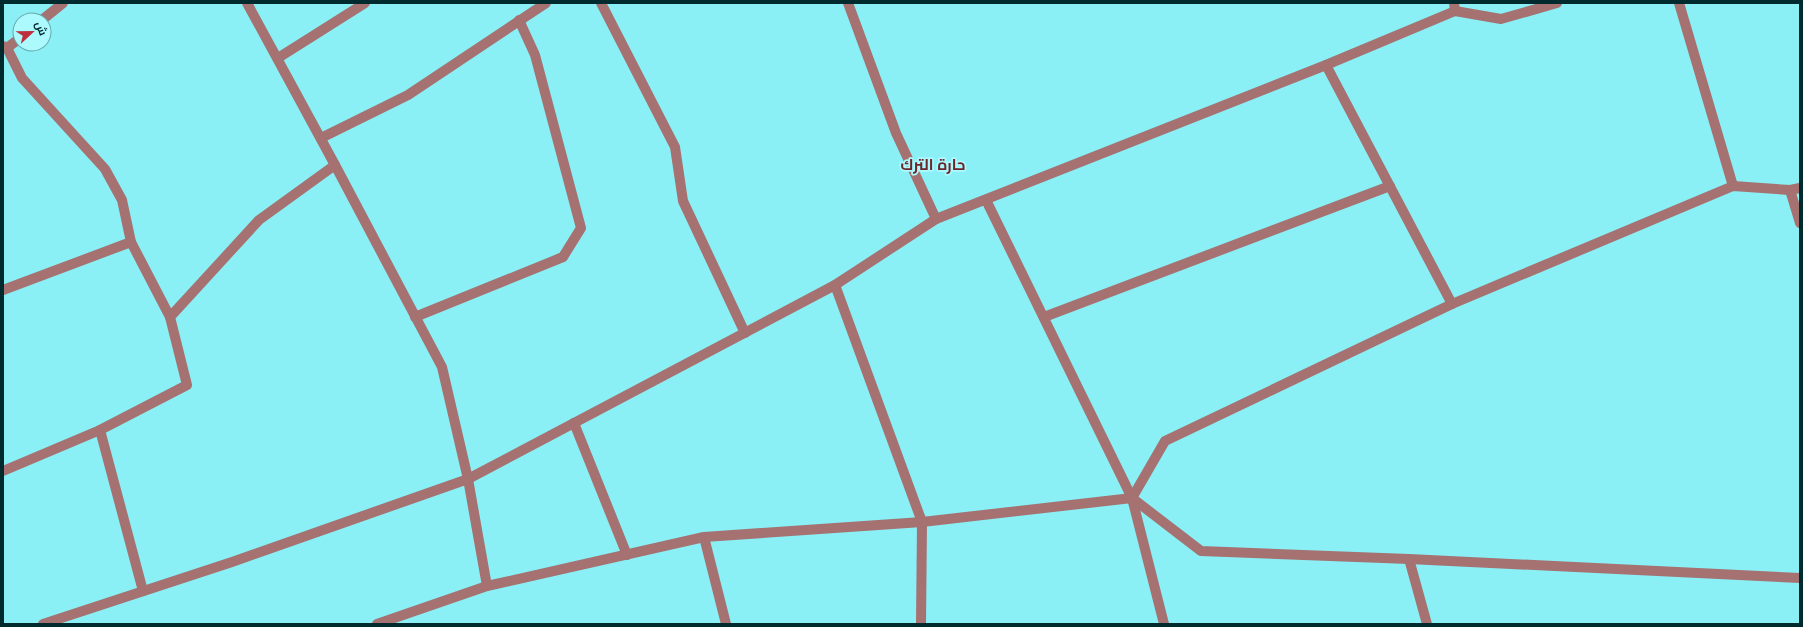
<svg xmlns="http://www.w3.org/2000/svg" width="1803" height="627" viewBox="0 0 1803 627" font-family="'Varela Round',Cairo,sans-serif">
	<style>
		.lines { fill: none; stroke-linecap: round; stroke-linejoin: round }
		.minor { stroke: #a57271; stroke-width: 10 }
		.labels { text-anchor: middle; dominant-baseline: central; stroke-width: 3.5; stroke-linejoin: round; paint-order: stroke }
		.district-label { font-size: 15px; font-weight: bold; fill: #6c2629; stroke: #acf9fe }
	</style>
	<rect width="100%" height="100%" fill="#8beff6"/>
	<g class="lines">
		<g class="minor">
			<path d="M247,3L335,165L442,367L468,479L487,586"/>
			<path d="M601,3L675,147L683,201L745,333"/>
			<path d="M848,3L896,133L936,219"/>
			<path d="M1679,3L1733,186"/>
			<path d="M1455,11L1501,19L1557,3"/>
			<path d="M42,20L63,3"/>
			<path d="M3,46L7,48L22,78L105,169L122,200L131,242L170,317"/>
			<path d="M7,48L20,38"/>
			<path d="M278,58L365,3"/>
			<path d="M1326,65L1452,304"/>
			<path d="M321,138L408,95L546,3"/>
			<path d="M1790,190L1800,223"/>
			<path d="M986,200L1132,498L1164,624"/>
			<path d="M835,285L922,522L921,624"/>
			<path d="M3,290L131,242"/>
			<path d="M415,317L563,257L581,228L535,55L519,20"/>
			<path d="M1044,317L1390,186"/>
			<path d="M574,423L627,555"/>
			<path d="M100,430L143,591"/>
			<path d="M3,471L100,430L187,385L170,317L259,220L335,165"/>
			<path d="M1132,498L1165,441L1452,304L1733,186L1790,190L1800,188"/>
			<path d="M704,537L726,624"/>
			<path d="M1409,559L1427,624"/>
			<path d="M43,624L232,562L468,479L835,285L936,219L1326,65L1455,11L1454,3"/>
			<path d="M377,624L487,586L704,537L922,522L1132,498L1201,551L1409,559L1800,578"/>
		</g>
	</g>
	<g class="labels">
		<g class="district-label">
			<text x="933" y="165">حارة الترك</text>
		</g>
	</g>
	<rect width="1803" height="627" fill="none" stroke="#002b2e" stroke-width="8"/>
	<g transform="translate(32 32) rotate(68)"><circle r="19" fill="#acf9fe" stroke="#67a7ab"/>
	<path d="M0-3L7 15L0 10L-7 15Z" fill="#bf2e3d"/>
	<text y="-6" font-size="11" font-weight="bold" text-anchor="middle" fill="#002b2e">ش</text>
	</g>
</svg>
